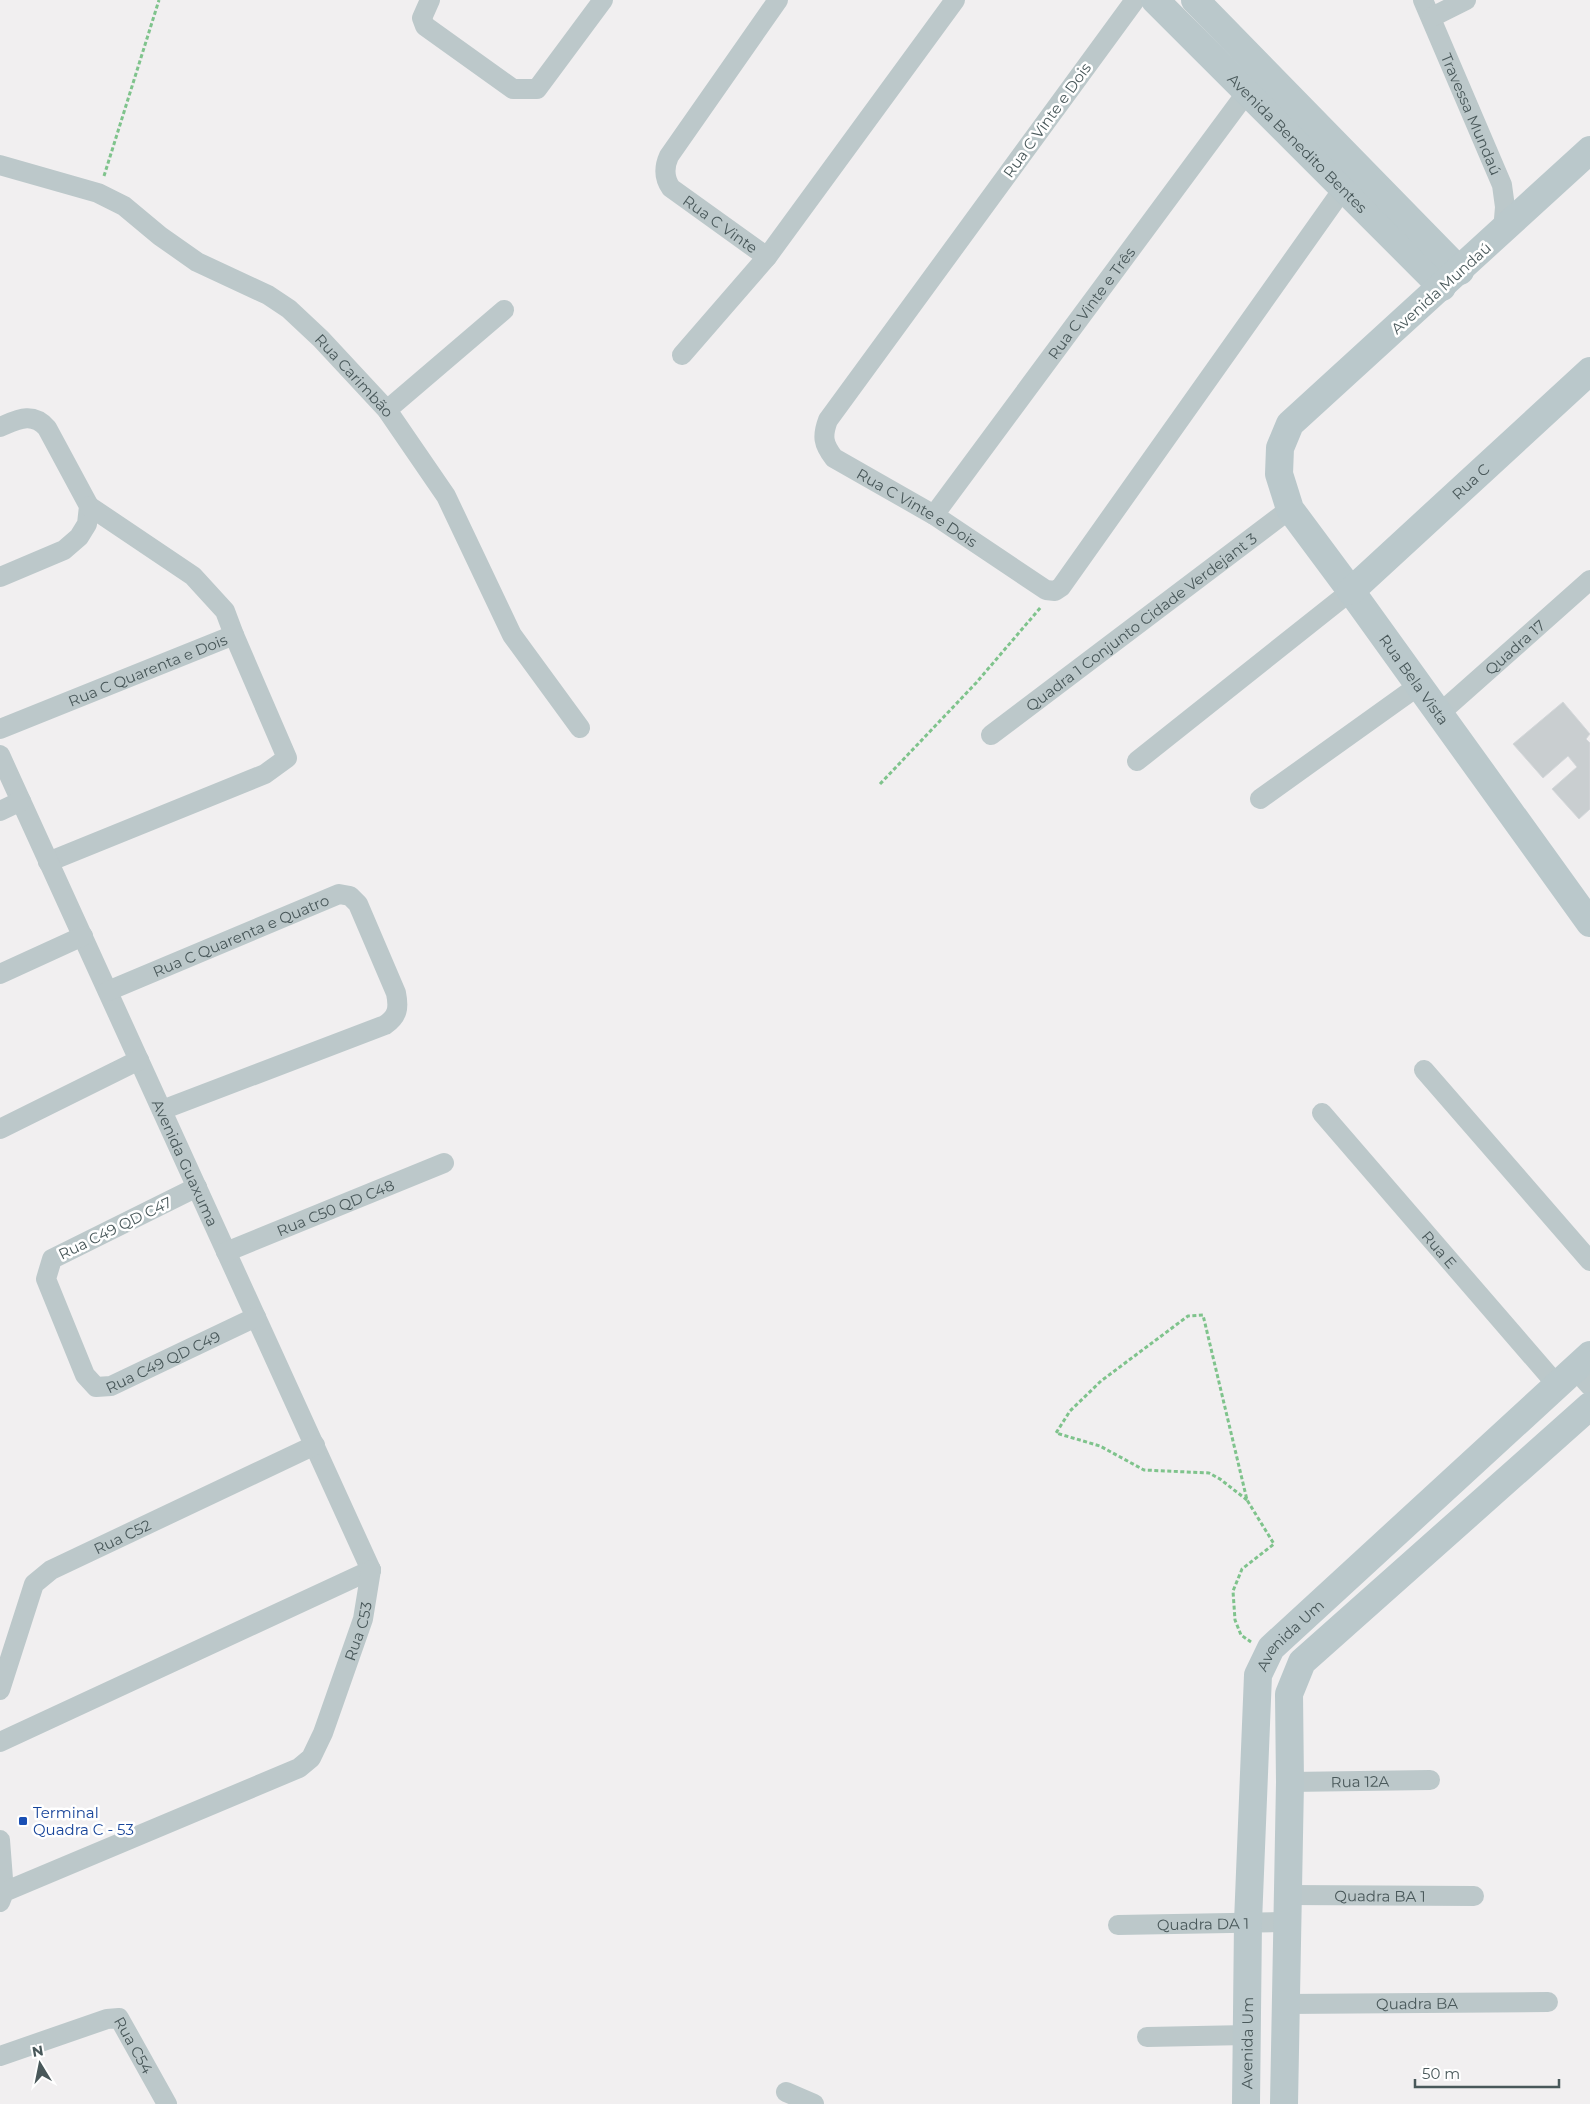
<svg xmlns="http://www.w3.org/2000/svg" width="1590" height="2104" viewBox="0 0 1590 2104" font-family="Montserrat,sans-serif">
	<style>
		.building { fill: #c9ced0; stroke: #d4d7da }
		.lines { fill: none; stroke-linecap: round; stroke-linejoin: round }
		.path { stroke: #7fc38c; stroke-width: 3; stroke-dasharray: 4 2.5; stroke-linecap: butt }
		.street { stroke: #bcc8ca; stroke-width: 20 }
		.secondary { stroke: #bac8cb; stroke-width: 28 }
		.transit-dot { fill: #1a4fb4; stroke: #fff; stroke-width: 2 }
		.labels { text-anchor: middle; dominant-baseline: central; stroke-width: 5; stroke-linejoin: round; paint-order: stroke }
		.street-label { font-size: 15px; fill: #49585a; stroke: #fff }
		.transit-label { font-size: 15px; fill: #164399; stroke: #fff; text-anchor: start }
	</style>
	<rect width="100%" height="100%" fill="#f1eff0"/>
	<path class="building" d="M1563,702L1590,734L1586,739L1590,743V809L1579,819L1552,789L1577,767L1568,756L1543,778L1513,744Z"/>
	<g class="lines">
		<g class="path">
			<path d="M104,176L159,0"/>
			<path d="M880,784L976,683L1041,607"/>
			<path d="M1247,1500L1220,1479L1209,1473L1144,1470L1100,1446L1056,1433L1070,1411L1101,1381L1188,1316L1203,1315L1247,1500L1274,1544L1242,1569L1233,1591L1235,1620L1241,1635L1251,1642"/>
		</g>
		<g class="street">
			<path d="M430,0L422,18L425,26L513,89H537L603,0"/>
			<path id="s1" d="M778,0L669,156C664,167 664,178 671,188L767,257L955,0"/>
			<path id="s2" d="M1135,0L828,420C822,436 823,444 834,458L934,515L1046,590L1055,591L1061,587L1343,189"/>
			<path id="s3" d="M1423,0L1502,185L1505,207L1503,231"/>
			<path d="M1432,17L1466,0"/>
			<path id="s4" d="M0,165L98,193L124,206L160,236L197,262L268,295L289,309L321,339L387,410L446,496L512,635L580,728"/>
			<path d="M682,355L767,257"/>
			<path d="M387,410L504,310"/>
			<path d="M0,427C17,420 32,411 47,428L89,506L87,524L79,537L64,550L0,577"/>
			<path d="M89,506L193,576L225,611L234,635"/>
			<path id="s5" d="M934,515L1247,92"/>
			<path id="s6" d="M1439,714L1590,580"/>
			<path id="s7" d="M0,729L234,635L287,758L265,774L48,862"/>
			<path id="s8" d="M991,735L1290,509"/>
			<path id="s9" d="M0,755L371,1570"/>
			<path d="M1137,761L1351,591"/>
			<path d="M1260,799L1418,686"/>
			<path d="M0,811L21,801"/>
			<path d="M0,974L83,936"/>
			<path id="s10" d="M108,991L339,894L350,896L358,904L396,993C399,1008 398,1016 385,1025L162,1110"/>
			<path d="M1424,1070L1590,1261"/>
			<path id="s11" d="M1322,1113L1557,1385"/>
			<path d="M0,1129L139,1060"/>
			<path id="s12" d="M197,1187L52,1259L46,1279L85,1375L96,1387L111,1386L256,1317"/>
			<path id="s13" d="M226,1252L444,1163"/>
			<path d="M1575,1369L1590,1386"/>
			<path id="s14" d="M0,1690L34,1584L51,1570L315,1445"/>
			<path d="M0,1742L371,1570"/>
			<path id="s15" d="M1290,1782L1430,1780"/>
			<path d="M0,1840L4,1892"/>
			<path id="s16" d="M1288,1895L1474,1896"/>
			<path id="s17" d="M0,1902L4,1892L299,1768L311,1758L323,1733L363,1619L371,1570"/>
			<path id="s18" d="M1118,1925L1287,1922"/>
			<path id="s19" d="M1286,2004L1548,2002"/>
			<path d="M1147,2037L1247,2035"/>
			<path id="s20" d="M0,2056L107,2019L119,2018L167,2104"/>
			<path d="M786,2092L814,2104"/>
		</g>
		<g class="secondary">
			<path id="s21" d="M1155,0L1442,287"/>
			<path d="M1195,0L1460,271"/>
			<path id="s22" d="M1590,150L1290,424L1280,448L1279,474L1290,509L1351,591L1590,923"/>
			<path id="s23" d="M1351,591L1590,371"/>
			<path id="s24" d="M1246,2104L1248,1922L1258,1675L1271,1648L1590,1355"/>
			<path d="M1284,2104L1290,1782L1289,1694L1302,1662L1590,1406"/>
		</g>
	</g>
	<rect class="transit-dot" x="18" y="1816" width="10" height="10" rx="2.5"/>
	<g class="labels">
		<g class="street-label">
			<text stroke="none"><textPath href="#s3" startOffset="124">Travessa Mundaú</textPath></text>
			<text transform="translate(1047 120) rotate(-54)">Rua C Vinte e Dois</text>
			<text stroke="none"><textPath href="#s21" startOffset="202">Avenida Benedito Bentes</textPath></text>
			<text stroke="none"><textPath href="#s1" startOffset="285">Rua C Vinte</textPath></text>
			<text transform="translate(1441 288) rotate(-42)">Avenida Mundaú</text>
			<text stroke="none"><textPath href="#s5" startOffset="264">Rua C Vinte e Três</textPath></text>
			<text stroke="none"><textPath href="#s4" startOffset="420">Rua Carimbão</textPath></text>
			<text stroke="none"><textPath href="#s23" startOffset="162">Rua C</textPath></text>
			<text stroke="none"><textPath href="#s2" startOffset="658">Rua C Vinte e Dois</textPath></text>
			<text stroke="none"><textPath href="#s8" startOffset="188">Quadra 1 Conjunto Cidade Verdejant 3</textPath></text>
			<text stroke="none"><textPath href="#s6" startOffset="101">Quadra 17</textPath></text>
			<text stroke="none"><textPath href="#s7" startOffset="159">Rua C Quarenta e Dois</textPath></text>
			<text stroke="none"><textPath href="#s22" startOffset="706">Rua Bela Vista</textPath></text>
			<text stroke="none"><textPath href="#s10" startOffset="144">Rua C Quarenta e Quatro</textPath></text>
			<text stroke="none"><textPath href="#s9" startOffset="448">Avenida Guaxuma</textPath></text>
			<text stroke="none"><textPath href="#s13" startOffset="118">Rua C50 QD C48</textPath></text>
			<text transform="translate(115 1228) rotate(-26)">Rua C49 QD C47</text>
			<text stroke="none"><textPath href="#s11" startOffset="180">Rua E</textPath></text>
			<text stroke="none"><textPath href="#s12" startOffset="375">Rua C49 QD C49</textPath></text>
			<text stroke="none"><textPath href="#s14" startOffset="212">Rua C52</textPath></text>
			<text stroke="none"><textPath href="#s17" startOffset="482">Rua C53</textPath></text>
			<text stroke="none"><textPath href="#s24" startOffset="481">Avenida Um</textPath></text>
			<text stroke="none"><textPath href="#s15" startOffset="70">Rua 12A</textPath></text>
			<text stroke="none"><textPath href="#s16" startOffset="92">Quadra BA 1</textPath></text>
			<text stroke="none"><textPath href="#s18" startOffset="85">Quadra DA 1</textPath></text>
			<text stroke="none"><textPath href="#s19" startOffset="131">Quadra BA</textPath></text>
			<text stroke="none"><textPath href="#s24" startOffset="61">Avenida Um</textPath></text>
			<text stroke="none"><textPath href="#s20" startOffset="156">Rua C54</textPath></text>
		</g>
		<g class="transit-label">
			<text x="33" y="1812">Terminal<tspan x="33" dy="17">Quadra C - 53</tspan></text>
		</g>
	</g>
	<g transform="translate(40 2064) rotate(350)" stroke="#ffffff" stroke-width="4" paint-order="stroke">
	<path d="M0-4L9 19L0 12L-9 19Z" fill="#49585a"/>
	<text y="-8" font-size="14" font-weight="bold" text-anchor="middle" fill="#49585a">N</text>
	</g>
	<path d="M1415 2079v8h144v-8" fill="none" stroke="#49585a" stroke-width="2.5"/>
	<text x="1422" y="2079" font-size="15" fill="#49585a" stroke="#ffffff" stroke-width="4" paint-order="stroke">50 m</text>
</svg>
